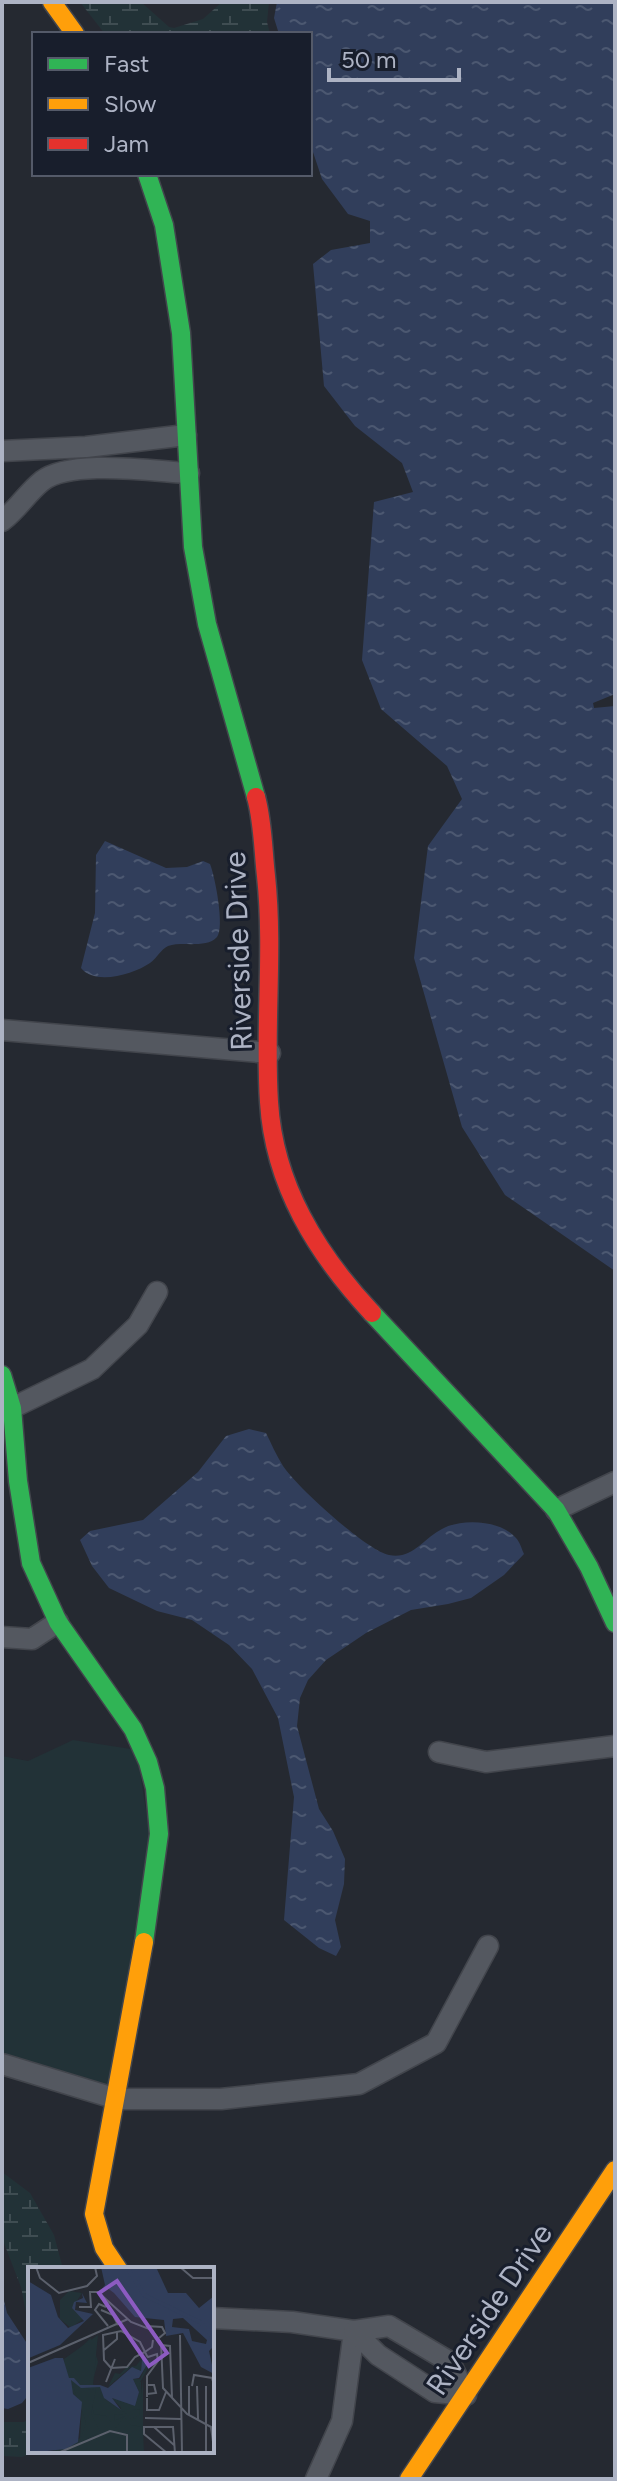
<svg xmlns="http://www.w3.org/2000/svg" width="617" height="2481" viewBox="0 0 617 2481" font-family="Figtree,sans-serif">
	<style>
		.green { fill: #223237 }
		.wetland { fill: url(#wetland-marsh) }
		.water { fill: url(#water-ripples) }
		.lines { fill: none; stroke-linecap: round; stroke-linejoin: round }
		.street-casing { stroke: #42454c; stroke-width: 23 }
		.fast-casing { stroke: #42454c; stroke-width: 21 }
		.slow-casing { stroke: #42454c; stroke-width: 21 }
		.jam-casing { stroke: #42454c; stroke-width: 21 }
		.street { stroke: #545860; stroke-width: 20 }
		.fast { stroke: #30b455; stroke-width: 18 }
		.slow { stroke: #ff9f0a; stroke-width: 18 }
		.jam { stroke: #e5322d; stroke-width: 18 }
		.labels { text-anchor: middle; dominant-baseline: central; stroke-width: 6; stroke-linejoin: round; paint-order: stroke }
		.street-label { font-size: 30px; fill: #adb3c4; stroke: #181e2c }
		.inset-river { fill: none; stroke: #313e5b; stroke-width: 4 }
		.inset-road { fill: none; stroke: #5b606c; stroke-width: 2 }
		.view { fill: #8c5bc1; fill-opacity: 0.15; stroke: #8c5bc1; stroke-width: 4 }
		.inset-edge { fill: none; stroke: #adb3c4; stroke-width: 4 }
	</style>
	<defs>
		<pattern id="wetland-marsh" width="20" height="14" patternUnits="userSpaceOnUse" patternTransform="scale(2)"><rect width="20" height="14" fill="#223237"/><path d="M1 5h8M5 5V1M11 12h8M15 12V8" fill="none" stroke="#3f4d52"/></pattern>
		<pattern id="water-ripples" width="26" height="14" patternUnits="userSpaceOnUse" patternTransform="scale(2)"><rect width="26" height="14" fill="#313e5b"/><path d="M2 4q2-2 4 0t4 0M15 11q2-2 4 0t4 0" fill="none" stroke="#4c5871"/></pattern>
	</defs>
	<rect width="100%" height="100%" fill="#252931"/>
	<path class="green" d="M73,1740L131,1749L139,1766L150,1835L110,2087L2,2054V1756L28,1761Z"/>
	<g class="wetland">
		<path d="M80,2H141L169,27L174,28L203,19L222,2H269L267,22L270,34H105Z"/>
		<path d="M2,2172L30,2193L54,2235L63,2269H30V2332L21,2287L2,2238Z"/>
		<path d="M30,2418V2451H38L22,2457L2,2456V2422H24Z"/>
	</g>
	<g class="water">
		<path d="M277,2H615V694L593,703L594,708L615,706V1271L505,1195L462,1127L414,958L428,846L462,799L447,766L381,709L362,660L374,502L413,492L402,463L355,426L324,386L313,264L331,250L370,243V221L348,214L322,179L310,143V34H279L274,18Z"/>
		<path d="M105,841L166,868L187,867L203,861L210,864C215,876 225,928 217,937C206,949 182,941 168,946C161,949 157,958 150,963C134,974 95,986 81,968L95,913L96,855Z"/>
		<path d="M249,1429L266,1433C271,1443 276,1455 283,1466C296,1486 367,1551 389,1555C412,1560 424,1538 442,1529C461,1518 501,1520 516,1538C520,1542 522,1550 524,1554L504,1575L471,1598L448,1604L411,1610L366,1633L326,1660L308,1680L300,1698L297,1726L319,1809L333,1831L345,1859L344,1884L335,1920L341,1947L336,1956L319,1948L284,1920L294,1797L278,1718L252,1669L229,1645L192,1620L157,1611L109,1588L92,1566L80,1540L90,1531L143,1520L198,1472L226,1436Z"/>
		<path d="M2,2292L7,2313L30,2348V2393L22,2403L8,2409L2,2408Z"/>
	</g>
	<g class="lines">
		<g class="street-casing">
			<g id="street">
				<path d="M2,451L86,447L186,435"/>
				<path d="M2,521C17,510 27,493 42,481C71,459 151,471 189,473"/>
				<path d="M2,1030L270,1053"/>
				<path d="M12,1408L92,1369L138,1325L157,1292"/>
				<path d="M556,1510L615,1482"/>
				<path d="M2,1637L32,1639L58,1622"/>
				<path d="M439,1752L486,1762L615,1746"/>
				<path d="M2,2064L117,2099H221L359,2084L436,2043L488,1946"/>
				<path d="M212,2318L292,2322L354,2331L342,2421L316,2479"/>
				<path d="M389,2326L450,2362L466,2395L435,2392L378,2355L354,2331Z"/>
			</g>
		</g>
		<g class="fast-casing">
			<g id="fast">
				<path d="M147,174L164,225L181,333L193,547L207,624L256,797"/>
				<path d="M372,1313L556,1510L589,1567L615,1623"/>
				<path d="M2,1375L12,1408L18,1481L31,1563L58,1622L133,1729L148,1762L155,1788L159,1834L144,1942"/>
			</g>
		</g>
		<g class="slow-casing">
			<g id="slow">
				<path d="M52,2L75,34"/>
				<path d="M118,2269L104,2248L94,2214L144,1942"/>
				<path d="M409,2479L615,2170"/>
			</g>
		</g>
		<g class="jam-casing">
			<path id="jam" d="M256,797C263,822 263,850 266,876C274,951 264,1027 269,1102C274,1185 317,1254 372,1313"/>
		</g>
		<use href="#street" class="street"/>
		<use href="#fast" class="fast"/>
		<use href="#slow" class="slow"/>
		<use href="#jam" class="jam"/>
	</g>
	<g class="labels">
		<g class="street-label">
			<text transform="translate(238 951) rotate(-92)">Riverside Drive</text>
			<text transform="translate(489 2309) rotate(-56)">Riverside Drive</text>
		</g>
	</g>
	<g transform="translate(28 2267)">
		<rect width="186" height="186" fill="#252931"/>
		<path d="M63,71L70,95L64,117L73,120L76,131L93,143V137L84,132L91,129L102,140L111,125L105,112L113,115L116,186H21L52,171L54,135L45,127L34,97Z" fill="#223237"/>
		<path d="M115,112V160L103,158L94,147L86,148L87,154L96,149L88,161L78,149L66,147L62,131L66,120H72L78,133L107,152L112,143L104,142L113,130Z" fill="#223237"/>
		<path d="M41,24L54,26L44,41L56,51L43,61L32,52V33ZM70,68L65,118H52L37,104L36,92ZM115,90L124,94L111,117L114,128L110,138L105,142L112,143L111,148L103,152L84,131L107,139L112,124L105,112H112L120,95L114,92L113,104L103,100L80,120L87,106L92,107L99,100L108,99ZM43,113L53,121L68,123L63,146L72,165L51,176L58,155Z" fill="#223237"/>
		<path d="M73,0H128L140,26H158L171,41L186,29V79L181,84L186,107L173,100L155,66L138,69L136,53L107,50L86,26L78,20L73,23L77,18ZM155,51L179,73L178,77L164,74L161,62L144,60L145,52ZM0,14L23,28L30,50L40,61L56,54L44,41L46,35L55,31L54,26L59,36L48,35L47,43L65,47L32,78L1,91ZM27,91H35L41,111H46L52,118H72L80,121L104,100L113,104L114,92L120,96L111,111L105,112L111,125L107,139L84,131L93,143L76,131L72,120L53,121L43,113L45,127L54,135L50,175L38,182L0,186V101Z" fill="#313e5b" fill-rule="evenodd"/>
		<path class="inset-river" d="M99,0L116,28L172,55L186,71"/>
		<path class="inset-road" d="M8,0L12,11L31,26L59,19L69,9L67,0M152,0L165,11H186M51,40H63L62,25H70L103,55L124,63L133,76L135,121L159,147L183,160L186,182M78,40L71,37L67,43L80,59M73,43L85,48L90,58M118,59L134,60L137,66L131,71M152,68L154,186M133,78L142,79L144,131M76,83L89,72V64M0,96L100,52M78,115L87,92M119,118H126L128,126L119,127M161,119V148M164,119L166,108L184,111L186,118M169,119L170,152M178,119V186M119,130V109L130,94L129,87L120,90L119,89L112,75L93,64L75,68L76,93L83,101L99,100L107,90L117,85L124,80L125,73M119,131V143H131L138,125M117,151L153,152M126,160L146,178M30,186L82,164L99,168V186M139,186L116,167V160H145L147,186"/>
		<path class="view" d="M89,14L139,86L121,99L71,26Z"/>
		<rect width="186" height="186" class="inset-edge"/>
	</g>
	<rect width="617" height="2481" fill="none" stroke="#adb3c4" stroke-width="8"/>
	<rect x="32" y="32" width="280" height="144" fill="#181e2c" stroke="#545a69" stroke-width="2"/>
	<rect x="48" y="58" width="40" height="12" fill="#30b455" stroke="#545a69" stroke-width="2"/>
	<text x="104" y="72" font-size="24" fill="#adb3c4">Fast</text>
	<rect x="48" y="98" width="40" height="12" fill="#ff9f0a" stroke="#545a69" stroke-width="2"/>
	<text x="104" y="112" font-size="24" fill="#adb3c4">Slow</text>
	<rect x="48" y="138" width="40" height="12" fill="#e5322d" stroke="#545a69" stroke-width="2"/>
	<text x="104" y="152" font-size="24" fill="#adb3c4">Jam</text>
	<path d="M329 68v12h130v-12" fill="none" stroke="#adb3c4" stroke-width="4"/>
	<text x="341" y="68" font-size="24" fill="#adb3c4" stroke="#181e2c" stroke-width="6" paint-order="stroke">50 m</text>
</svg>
